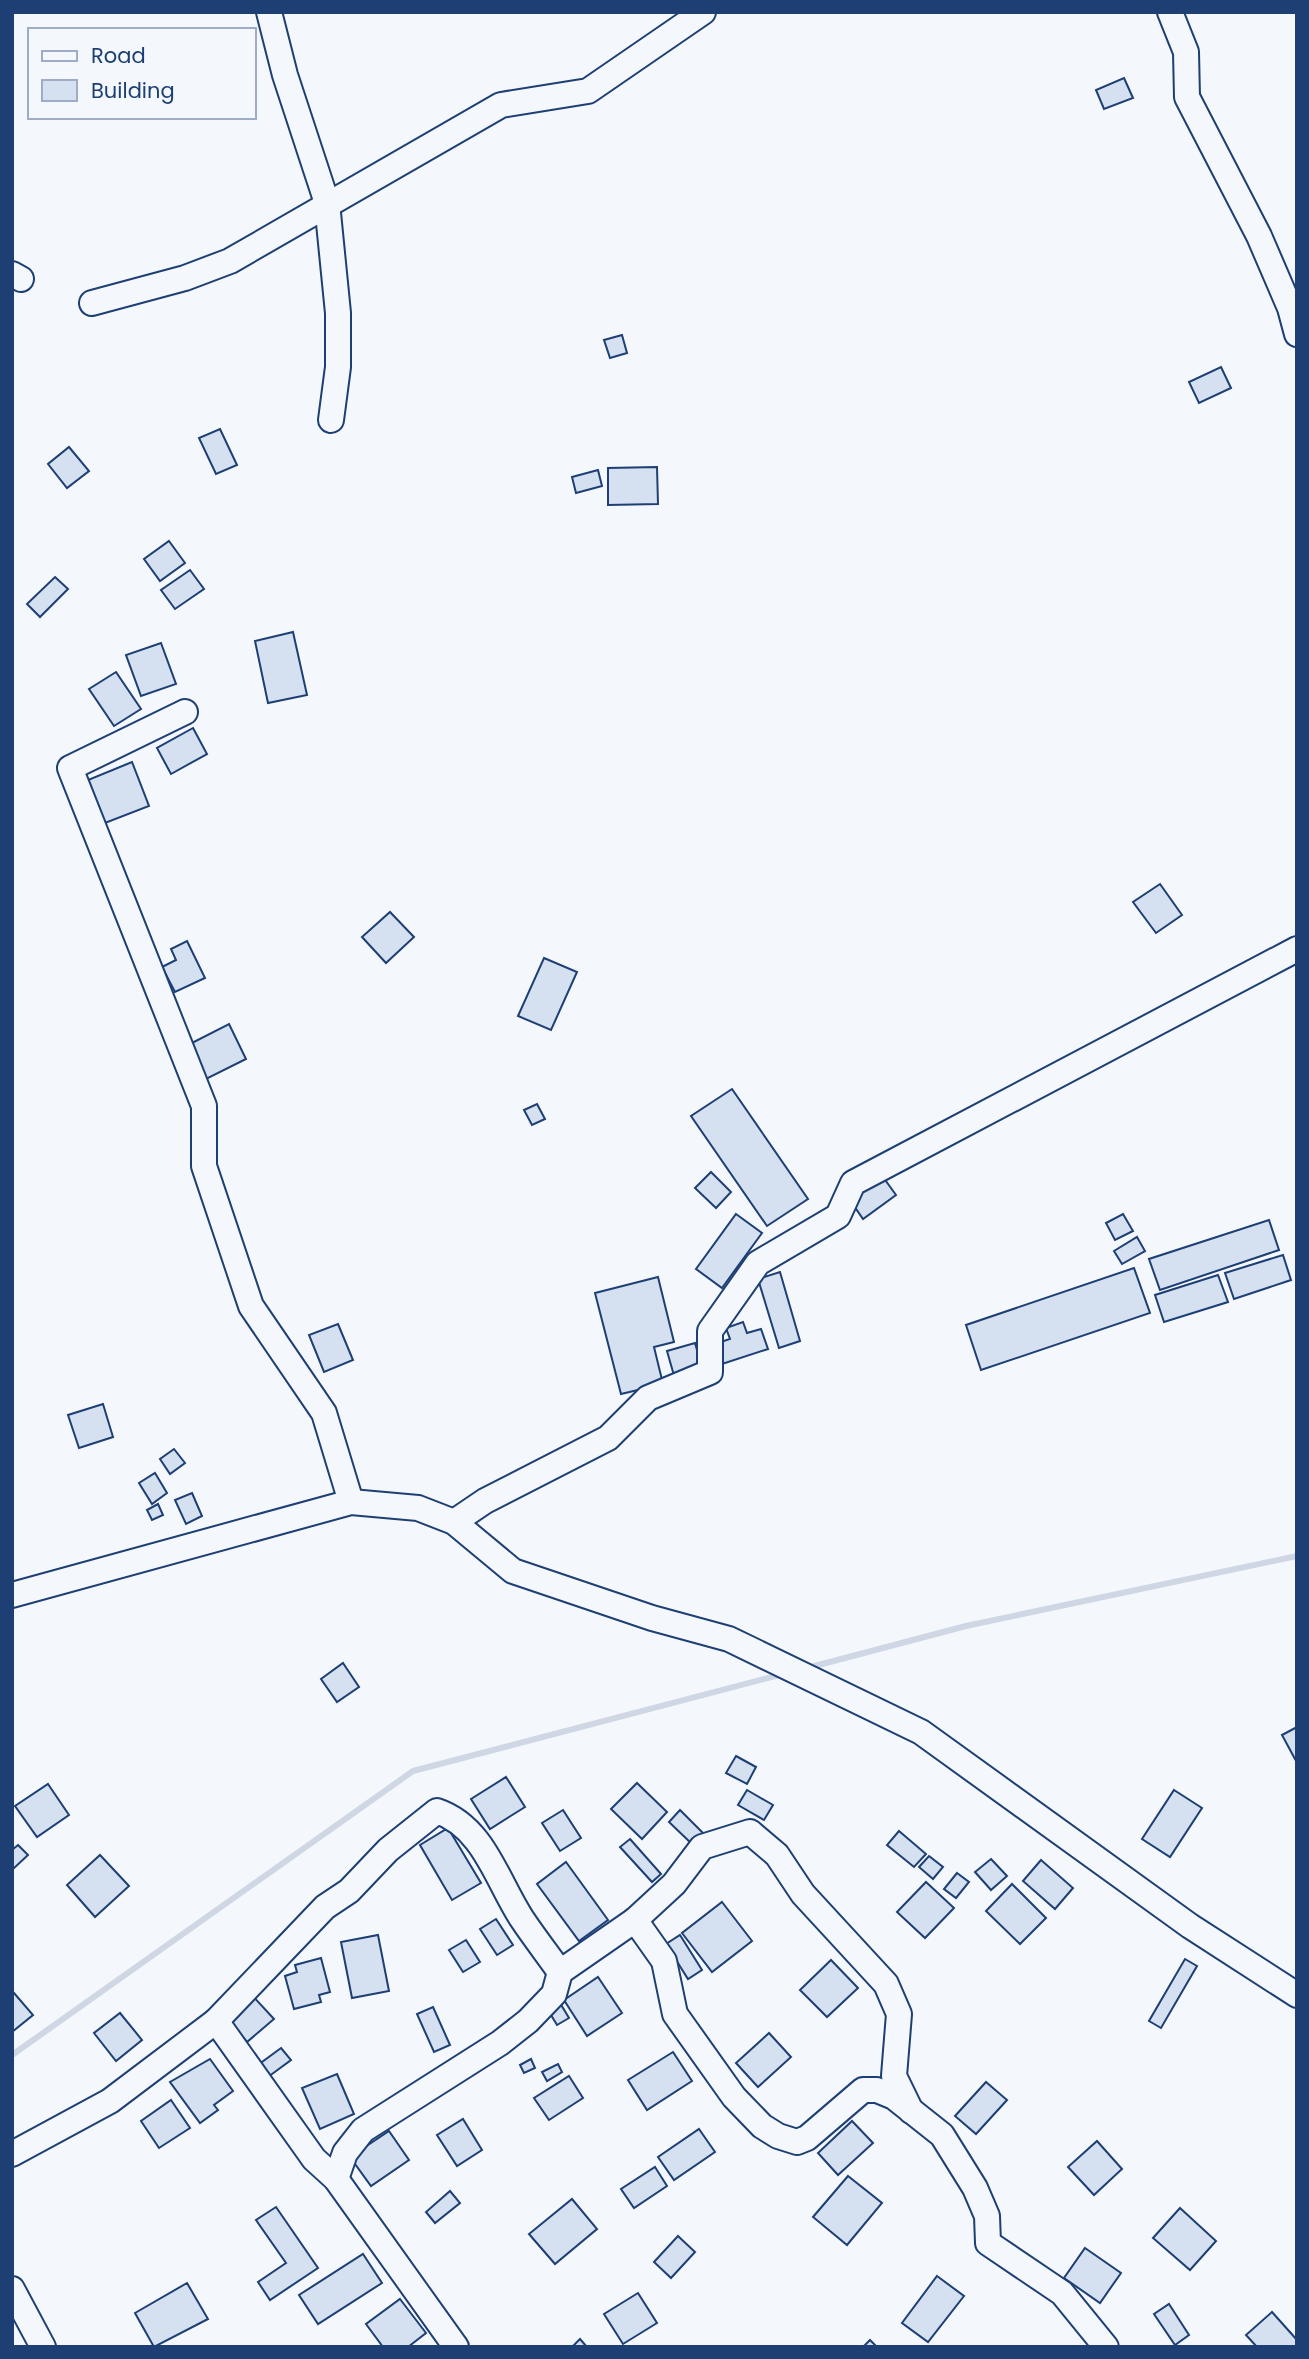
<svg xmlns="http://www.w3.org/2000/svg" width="1309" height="2359" viewBox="0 0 1309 2359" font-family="Poppins,sans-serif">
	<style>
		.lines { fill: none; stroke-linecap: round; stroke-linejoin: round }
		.stream { stroke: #cfd7e4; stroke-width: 6 }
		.building { fill: #d5e0f0; stroke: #1d3f73; stroke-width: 2 }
		.minor-casing { stroke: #1d3f73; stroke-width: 28 }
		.minor { stroke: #f4f7fb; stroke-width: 24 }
	</style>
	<rect width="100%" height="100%" fill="#f4f7fb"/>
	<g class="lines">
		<g class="stream">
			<path d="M807,1668L966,1626L1297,1556"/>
			<path d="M12,2055L413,1771L783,1674"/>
		</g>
	</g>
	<g class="building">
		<path d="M1124,78L1133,98L1104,109L1096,90Z"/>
		<path d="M622,335L627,353L610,358L604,340Z"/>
		<path d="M1221,367L1231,388L1199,403L1189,382Z"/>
		<path d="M220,429L237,465L216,474L199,438Z"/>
		<path d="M69,447L89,471L67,488L48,464Z"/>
		<path d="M657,467L658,504L608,505V468Z"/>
		<path d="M598,470L602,486L576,493L572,477Z"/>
		<path d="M169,541L185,563L160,581L144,559Z"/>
		<path d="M190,570L204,589L175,609L161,590Z"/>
		<path d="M55,577L68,589L40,617L27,604Z"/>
		<path d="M293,632L307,695L268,703L255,641Z"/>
		<path d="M161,643L176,684L141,696L126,655Z"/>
		<path d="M116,672L141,709L114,726L89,689Z"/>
		<path d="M193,728L207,754L171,774L157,748Z"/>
		<path d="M132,762L149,806L105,823L88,780Z"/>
		<path d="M1160,884L1182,915L1156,933L1133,902Z"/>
		<path d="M390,912L414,937L386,963L362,937Z"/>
		<path d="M187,941L205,978L175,992L162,967L176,960L171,949Z"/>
		<path d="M544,958L577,972L551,1030L518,1016Z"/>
		<path d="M229,1024L246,1059L202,1081L184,1047Z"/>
		<path d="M732,1089L808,1199L767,1226L691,1116Z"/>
		<path d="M537,1104L545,1119L532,1125L524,1110Z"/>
		<path d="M711,1172L731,1192L716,1208L695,1188Z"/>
		<path d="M883,1177L896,1195L863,1219L850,1200Z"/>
		<path d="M736,1214L762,1233L722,1288L696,1269Z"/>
		<path d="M1123,1214L1133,1231L1115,1240L1106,1223Z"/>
		<path d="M1269,1220L1279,1250L1160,1290L1149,1259Z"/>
		<path d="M1137,1237L1145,1251L1122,1264L1114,1251Z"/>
		<path d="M1283,1255L1291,1280L1234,1299L1225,1273Z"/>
		<path d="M1134,1268L1150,1313L981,1370L966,1325Z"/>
		<path d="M780,1272L800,1341L779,1348L758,1279Z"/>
		<path d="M1218,1275L1228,1302L1164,1322L1155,1295Z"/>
		<path d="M658,1277L674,1342L654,1347L663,1384L621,1394L595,1293Z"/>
		<path d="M743,1322L747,1333L761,1329L768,1349L722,1364L715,1344L730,1339L726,1328Z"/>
		<path d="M338,1324L353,1360L324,1372L309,1335Z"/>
		<path d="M695,1343L703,1371L675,1379L667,1351Z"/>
		<path d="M103,1404L113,1437L79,1448L68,1415Z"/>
		<path d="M174,1449L185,1463L170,1474L160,1459Z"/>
		<path d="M155,1473L167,1493L152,1504L139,1483Z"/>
		<path d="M192,1493L202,1516L186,1524L175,1500Z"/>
		<path d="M158,1504L163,1515L152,1520L147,1510Z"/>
		<path d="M343,1663L359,1687L337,1702L321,1679Z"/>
		<path d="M1297,1727V1757L1295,1759L1282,1735Z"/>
		<path d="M736,1756L756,1767L747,1784L726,1773Z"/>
		<path d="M506,1777L525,1807L490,1829L471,1799Z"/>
		<path d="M637,1783L667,1812L642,1839L611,1809Z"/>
		<path d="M48,1784L69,1815L37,1837L15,1806Z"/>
		<path d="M747,1790L773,1805L764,1820L738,1805Z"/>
		<path d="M1174,1790L1202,1808L1170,1857L1142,1839Z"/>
		<path d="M563,1810L581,1838L560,1851L542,1823Z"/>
		<path d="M680,1810L704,1834L693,1845L669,1822Z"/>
		<path d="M448,1828L481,1883L452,1900L420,1845Z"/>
		<path d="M899,1831L926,1854L914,1867L887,1845Z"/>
		<path d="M630,1839L661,1874L652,1882L620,1847Z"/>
		<path d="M18,1845L28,1855L12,1870V1850Z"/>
		<path d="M100,1855L129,1886L95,1917L67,1885Z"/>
		<path d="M929,1856L943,1867L933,1879L919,1867Z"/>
		<path d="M991,1859L1007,1876L991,1890L975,1872Z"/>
		<path d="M1041,1860L1073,1888L1055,1909L1023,1881Z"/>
		<path d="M566,1862L608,1920L579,1941L537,1884Z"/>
		<path d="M957,1873L969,1882L956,1898L944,1889Z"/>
		<path d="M926,1882L954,1908L925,1938L897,1912Z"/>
		<path d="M1012,1884L1046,1918L1020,1944L986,1911Z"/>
		<path d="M722,1902L752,1941L712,1972L682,1933Z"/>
		<path d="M496,1919L513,1945L497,1955L480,1929Z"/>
		<path d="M378,1935L389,1991L352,1998L341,1942Z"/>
		<path d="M680,1935L702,1970L688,1979L666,1944Z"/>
		<path d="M466,1940L480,1962L463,1972L449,1950Z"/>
		<path d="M321,1958L330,1992L319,1995L321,2002L294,2009L285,1976L297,1972L295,1965Z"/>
		<path d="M1185,1959L1197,1966L1161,2028L1149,2021Z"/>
		<path d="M831,1960L858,1988L827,2017L800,1990Z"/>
		<path d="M598,1977L622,2013L587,2036L564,2000Z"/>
		<path d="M249,1992L274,2019L247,2042L223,2014Z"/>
		<path d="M14,1993L33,2015L12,2032V1994Z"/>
		<path d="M560,2003L569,2018L557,2025L548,2010Z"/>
		<path d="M433,2007L450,2045L434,2052L417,2014Z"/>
		<path d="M120,2013L142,2040L116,2061L94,2033Z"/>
		<path d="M769,2033L791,2057L758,2087L736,2063Z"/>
		<path d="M281,2048L291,2060L268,2077L258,2065Z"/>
		<path d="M673,2052L692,2081L647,2110L628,2080Z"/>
		<path d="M210,2059L233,2091L214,2105L218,2110L200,2123L170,2082Z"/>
		<path d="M531,2059L535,2068L524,2073L520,2065Z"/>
		<path d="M558,2064L562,2072L547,2081L542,2072Z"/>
		<path d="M337,2074L354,2114L320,2129L302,2088Z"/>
		<path d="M569,2076L583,2098L549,2120L534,2098Z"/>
		<path d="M986,2082L1007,2100L976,2134L955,2116Z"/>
		<path d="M171,2100L190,2128L159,2148L141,2121Z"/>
		<path d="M463,2119L482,2150L457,2166L437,2135Z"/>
		<path d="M852,2121L873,2143L838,2175L818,2153Z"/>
		<path d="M699,2129L715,2152L674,2180L658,2157Z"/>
		<path d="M389,2131L409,2160L371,2186L350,2157Z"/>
		<path d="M1097,2141L1122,2169L1094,2195L1068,2167Z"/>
		<path d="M655,2167L667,2186L634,2208L621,2189Z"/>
		<path d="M848,2176L882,2203L847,2245L813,2217Z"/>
		<path d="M450,2191L460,2203L435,2223L426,2212Z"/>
		<path d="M572,2199L597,2229L555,2264L529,2234Z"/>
		<path d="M276,2207L318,2268L270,2300L258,2282L286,2263L256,2220Z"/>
		<path d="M1180,2208L1216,2241L1190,2270L1153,2238Z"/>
		<path d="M678,2236L695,2252L671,2278L654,2262Z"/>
		<path d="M1085,2248L1121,2273L1100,2303L1064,2278Z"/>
		<path d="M363,2254L382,2283L318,2324L299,2295Z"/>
		<path d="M937,2276L964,2296L928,2342L902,2323Z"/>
		<path d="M187,2283L208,2319L154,2347L135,2313Z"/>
		<path d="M638,2293L657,2323L623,2344L604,2314Z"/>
		<path d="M400,2299L426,2333L408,2347H383L366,2324Z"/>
		<path d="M1169,2304L1189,2335L1175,2345L1154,2314Z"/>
		<path d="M1272,2312L1297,2340V2347H1257L1246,2335Z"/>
		<path d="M580,2339L587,2347H572Z"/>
		<path d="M870,2340L877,2347H863Z"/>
	</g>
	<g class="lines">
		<g class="minor-casing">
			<g id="minor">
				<path d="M269,12L285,75L327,203L338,313V367L331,420"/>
				<path d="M1170,12L1186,52L1187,97L1259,236L1290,308L1297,334"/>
				<path d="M12,274L21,279"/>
				<path d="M92,303L185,278L230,261L501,105L588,91L703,12"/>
				<path d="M185,712L70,768L204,1106V1166L251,1306L324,1413L351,1502"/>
				<path d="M454,1522L485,1501L608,1438L648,1398L710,1372V1331L758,1263L838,1216L853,1183L1297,949"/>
				<path d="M12,1595L351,1502L418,1508L454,1522L513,1571L652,1618L729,1639L921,1732L1190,1926L1297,1995"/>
				<path d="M635,1920L664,1961L675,2014L734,2097L762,2126L778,2136L797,2142L807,2138L863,2090H877L894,2097L942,2135L975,2188L987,2216L988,2243L1062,2293L1106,2347"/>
				<path d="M216,2021L314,2159L336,2179L456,2347"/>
				<path d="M12,2154L110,2101L216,2021L325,1907L349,1891L388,1850L437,1811C484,1827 497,1881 522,1919C534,1937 548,1955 560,1972"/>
				<path d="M336,2179L345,2153L363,2130L500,2043L528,2021L554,1994L560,1972L635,1920L674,1884L702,1847L750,1832L777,1855L803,1894L886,1984L899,2014L894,2076L911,2111"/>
				<path d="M12,2289L43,2347"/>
			</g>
		</g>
		<use href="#minor" class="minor"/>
	</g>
	<rect width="1309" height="2359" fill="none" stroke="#1d3f73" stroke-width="28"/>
	<rect x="28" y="28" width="228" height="91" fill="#f4f7fb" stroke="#9eadc5" stroke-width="2"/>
	<rect x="42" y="51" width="35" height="10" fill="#f4f7fb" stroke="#9eadc5" stroke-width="2"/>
	<text x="91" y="63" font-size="21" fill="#1d3f73">Road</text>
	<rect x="42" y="80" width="35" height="21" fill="#d5e0f0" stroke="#9eadc5" stroke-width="2"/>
	<text x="91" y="98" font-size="21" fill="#1d3f73">Building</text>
</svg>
